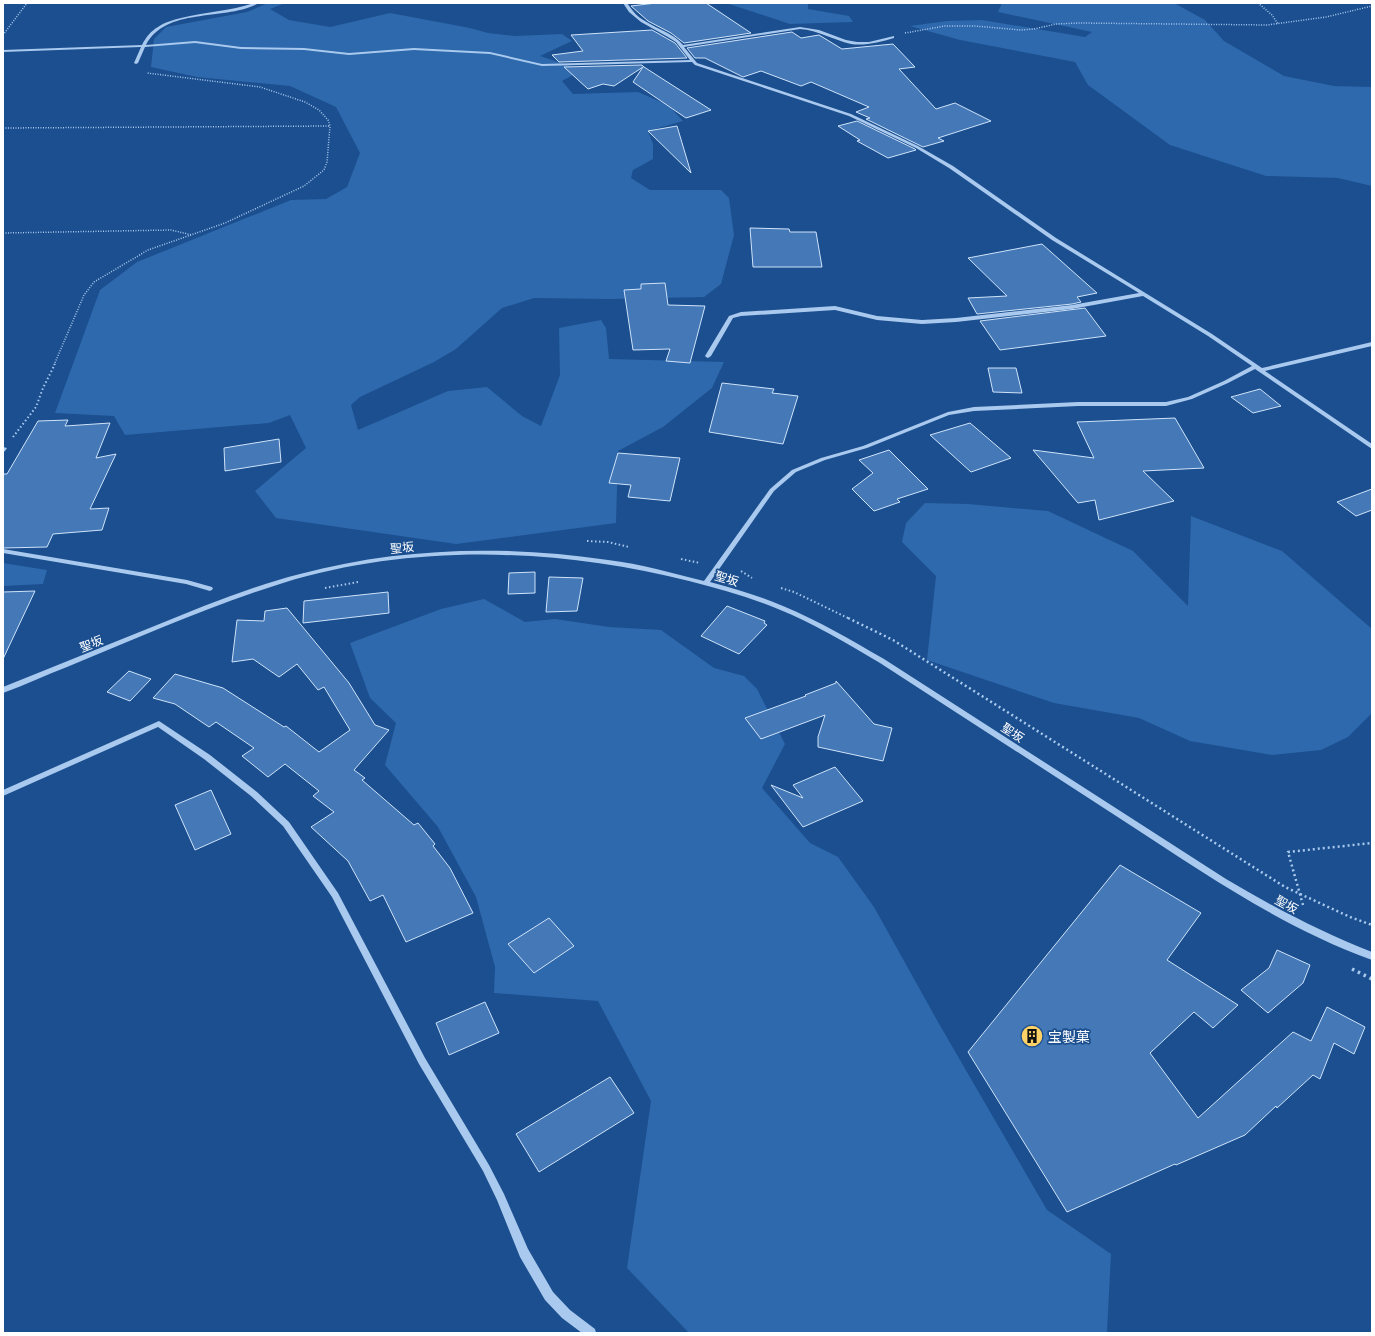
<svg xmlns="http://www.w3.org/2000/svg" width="1375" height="1336" viewBox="0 0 1375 1336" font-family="'Exo 2','Noto Sans JP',sans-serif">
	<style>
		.green { fill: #2e69ad }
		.building { fill: #4478b7; stroke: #cfe3fa }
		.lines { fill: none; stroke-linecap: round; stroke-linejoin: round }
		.path-far3 { stroke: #a9c9ee; stroke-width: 1.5; stroke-dasharray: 1 1.5; stroke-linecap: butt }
		.path-far2 { stroke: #a9c9ee; stroke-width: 2; stroke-dasharray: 1.5 2.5; stroke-linecap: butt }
		.path-far1 { stroke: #a9c9ee; stroke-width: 2.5; stroke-dasharray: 2 3; stroke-linecap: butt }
		.path { stroke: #a9c9ee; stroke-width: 3.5; stroke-dasharray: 2.5 4; stroke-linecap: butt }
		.minor { fill: #a9c9ee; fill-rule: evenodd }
		.labels { text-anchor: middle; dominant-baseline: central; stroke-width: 3.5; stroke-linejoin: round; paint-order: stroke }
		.street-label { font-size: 12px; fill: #fff; stroke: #1b4f8f }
		.near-poi-label { font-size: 14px; fill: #fff; stroke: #1b4f8f; text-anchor: start }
	</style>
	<rect width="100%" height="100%" fill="#1b4f8f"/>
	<g class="green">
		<path d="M268,3H285L270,9L289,20L330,27L390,13L470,28L488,33L515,36L562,34L572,41L540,56L582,70L562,81L573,94L638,92L668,105L683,121L648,131L653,144V159L633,170L631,178L650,190H721L729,198L734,235L721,284L704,297L608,299L534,298L502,308L456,349L434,362L360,397L351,405L358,430L448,391L487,387L522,416L541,426L560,375L559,328L601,320L606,328L609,359L724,362L712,388L663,427L618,451L616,523L456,544L276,518L255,491L306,448L290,415L269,423L125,435L114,416L55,413L100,290L137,262L291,200L326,199L347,187L360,153L336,107L290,86L197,77L151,67L154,39L166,27L247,12Z"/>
		<path d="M726,3H808V9L849,16L853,22L790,24Z"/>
		<path d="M1002,3H1174L1205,20L1224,41L1284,76L1334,86L1372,87V186L1338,178L1266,176L1170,145L1088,85L1075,62L960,40L910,26L947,21L982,20L1085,37L1092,32L998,12Z"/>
		<path d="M925,503L968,504L1048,511L1133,551L1188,606L1191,516L1282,551L1372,629V713L1348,737L1321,750L1272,755L1190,741L1139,718L1054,703L927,660L936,576L902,542L906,523Z"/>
		<path d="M3,563L47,570L43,584L3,586Z"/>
		<path d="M484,599L525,622L555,619L609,627L661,630L714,668L744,676L757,689L785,744L762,788L810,843L838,857L874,907L938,1022L1047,1210L1111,1254L1107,1332L1106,1333H689L627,1268L651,1101L598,1001L494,993L495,967L476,897L438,827L385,765L396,723L370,698L350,643L441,609Z"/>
	</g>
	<g class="building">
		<path d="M656,3H706L751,33L684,43L671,33L648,21L631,6Z"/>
		<path d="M652,30L675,43L687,58L559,62L552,55L583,51L571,35Z"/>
		<path d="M792,32L801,38L819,35L842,49L893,44L915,67L899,69L936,109L955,103L991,121L938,138L944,141L923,147L866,119L870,118L856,112L869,107L811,82L801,86L761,71L743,77L705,58H695L687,48Z"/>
		<path d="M642,65L644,67L711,110L686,118L633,82L643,67L614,86L603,84L588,89L564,67Z"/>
		<path d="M857,121L915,149L916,150L888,158L857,141L860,140L838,126Z"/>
		<path d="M677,126L691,173L648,131Z"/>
		<path d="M750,228L789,229L790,232H816L822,267H753Z"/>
		<path d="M1042,244L1097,293L1077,297L1081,302L1072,304L977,314L968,298L1007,296L968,258Z"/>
		<path d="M665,283L668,305L705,306L690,363L666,361L670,349L633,350L624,290L641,289V284Z"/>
		<path d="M1085,308L1106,336L1000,350L980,321Z"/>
		<path d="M988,368H1016L1022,393L993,392Z"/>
		<path d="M722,383L774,389L772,393L798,396L783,444L709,432Z"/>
		<path d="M1260,389L1281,406L1253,413L1231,397Z"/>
		<path d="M1175,418L1204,468L1143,471L1174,501L1099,520L1095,500L1078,503L1033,450L1094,458L1077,422Z"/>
		<path d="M68,420L65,426L110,423L96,458L116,454L90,509L109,508L102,530L53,534L47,547L3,548V474H7L38,421Z"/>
		<path d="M970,423L1011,458L971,472L930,435Z"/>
		<path d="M279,439L281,462L225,471L224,448Z"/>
		<path d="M889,450L928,489L897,499L900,502L874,511L852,489L873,473L859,460Z"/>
		<path d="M618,453L680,458L670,501L628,497L631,485L609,483Z"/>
		<path d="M1372,489V510L1356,516L1337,502Z"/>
		<path d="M535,572V593L508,594L509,573Z"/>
		<path d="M549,577L583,578L577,611L546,612Z"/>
		<path d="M35,591L3,659V592Z"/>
		<path d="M388,592L389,613L303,623L304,601Z"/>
		<path d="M727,606L765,621L764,623L767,625L739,654L701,636Z"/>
		<path d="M287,608L349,683L375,725L389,730L354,770L365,778L362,780L414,825L418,823L435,844L433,846L450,868L473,913L406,942L383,895L370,901L348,861L311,827L334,812L313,796L319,791L285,764L268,777L242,756L254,748L216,722L209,727L175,704L153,698L175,674L223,688L284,727L286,726L319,752L350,730L324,687L318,690L297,664L279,677L253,659L232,662L237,620L264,621L265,611Z"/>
		<path d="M129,671L151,679L130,701L107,692Z"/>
		<path d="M836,681L874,724L892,728L883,761L818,747V737L825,715L761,739L745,718L806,696L805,695L836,683Z"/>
		<path d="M835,767L863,801L803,827L771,785L803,798L793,785Z"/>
		<path d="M211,790L231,834L195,850L175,805Z"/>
		<path d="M1120,865L1201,913L1167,960L1238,1005L1213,1028L1194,1012L1150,1053L1198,1118L1293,1032L1311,1041L1327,1007L1365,1027L1354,1054L1334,1043L1320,1079L1313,1075L1277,1108L1276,1106L1245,1135L1176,1165L1175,1164L1067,1212L968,1052Z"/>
		<path d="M549,918L574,946L534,973L508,944Z"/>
		<path d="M1277,950L1310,965L1303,983L1268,1013L1241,990L1269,968Z"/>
		<path d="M485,1002L499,1033L449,1055L436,1023Z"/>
		<path d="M610,1077L634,1113L539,1172L516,1134Z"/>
	</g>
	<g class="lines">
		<g class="path-far3">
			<path d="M1258,3L1272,15L1278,24"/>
			<path d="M905,33L945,26H975L1021,30L1034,29L1056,24L1080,23L1267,25L1326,17L1372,6"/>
			<path d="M3,35L27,3"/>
			<path d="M3,128L330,126"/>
			<path d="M3,233L171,230L192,235"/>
			<path d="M54,365L84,295L94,282L148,250L225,223L304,186L324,170L327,162L330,126L328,120L319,110L305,102L260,87L147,73"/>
		</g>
		<g class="path-far2">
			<path d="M13,437L36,407L43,388L55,364"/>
			<path d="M587,541L608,542L629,547"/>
			<path d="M681,559L700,563"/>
			<path d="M741,571L752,578"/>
			<path d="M325,588L358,582"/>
			<path d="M781,588L794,592L850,619"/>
		</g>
		<g class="path-far1">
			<path d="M848,618L893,640L1285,887L1350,917L1372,925"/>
			<path d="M1303,905L1288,852L1372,843"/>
		</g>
		<path class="path" d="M1352,969L1372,979"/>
		<g class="minor">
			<path d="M254,3H259C225,22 167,6 146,45L195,41L241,47L304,48L349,53L414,48L490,52L542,64L690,60L676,42L668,37L641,22L629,12L623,3H627C632,10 637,17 645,21C657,29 673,33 683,45L800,27L819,30L846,40L857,42H869L894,36V38C880,42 866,46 851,44C833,40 818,30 800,29L684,47L697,63L851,114L918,146L953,166L1056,238L1212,334L1262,368L1372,342V346L1265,371L1372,444V449L1255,369L1228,383L1192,399L1166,406H1078L974,411L949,415L867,448L825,460L796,472L774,491L710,582C735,589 760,596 783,606C819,621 851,640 884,659L1226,879C1273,907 1321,932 1372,952V960C1284,928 1208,876 1130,825C1047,771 963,717 880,663C846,643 813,623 778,609C749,597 719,589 689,581C557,548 414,543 283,583C209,606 138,638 67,667C46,675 25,685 3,693V687C53,667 102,647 152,627C201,607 249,587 300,574C400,547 506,545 608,560C641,564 672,573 704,581L770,489L792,470L821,458L863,446L948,412L974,407L1078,402H1166L1188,397L1224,381L1252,366L1208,336L1143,296L1072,309L956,322L922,324L877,320L835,310L741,316L733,318L711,356L708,358L706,357L705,356L729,316L741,312L835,306L877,316L922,320L956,318L1072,305L1139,293L1052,240L949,168L916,148L849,116L695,65L692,62L542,66L490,54L414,50L349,55L304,50L241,49L195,43L145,47L138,63L136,64L134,63L141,47L3,52V50L142,45C146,37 151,31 158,27C165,22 173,20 181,18C205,12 230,11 254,3Z"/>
			<path d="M3,447L7,448L5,451L3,452Z"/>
			<path d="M3,549L187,580L212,587L213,589L210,591L186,584L3,553Z"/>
			<path d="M159,721L210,755L257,792L289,822L338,893L425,1058L489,1165L504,1194L528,1249L553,1292L570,1310L595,1329L596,1333H582L562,1318L545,1300L520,1257L497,1200L483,1171L419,1064L332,897L283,826L251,796L204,759L158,727L3,796V790Z"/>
		</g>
	</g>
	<defs>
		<g id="building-disc" transform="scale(1.15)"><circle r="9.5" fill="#ffd166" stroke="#1b4f8f"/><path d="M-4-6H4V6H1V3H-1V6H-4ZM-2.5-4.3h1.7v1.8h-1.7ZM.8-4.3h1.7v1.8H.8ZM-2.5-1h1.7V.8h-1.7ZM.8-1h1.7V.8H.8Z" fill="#111"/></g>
	</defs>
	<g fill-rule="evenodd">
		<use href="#building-disc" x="1032" y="1036"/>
	</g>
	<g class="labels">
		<g class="street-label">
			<text transform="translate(402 547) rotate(-6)">聖坂</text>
			<text transform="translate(727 578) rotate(17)">聖坂</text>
			<text transform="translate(91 643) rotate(-22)">聖坂</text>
			<text transform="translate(1013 732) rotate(33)">聖坂</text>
			<text transform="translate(1287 904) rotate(29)">聖坂</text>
		</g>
		<g class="near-poi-label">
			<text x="1048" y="1036">宝製菓</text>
		</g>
	</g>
	<rect width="1375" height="1336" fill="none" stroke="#ffffff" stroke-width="8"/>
</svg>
